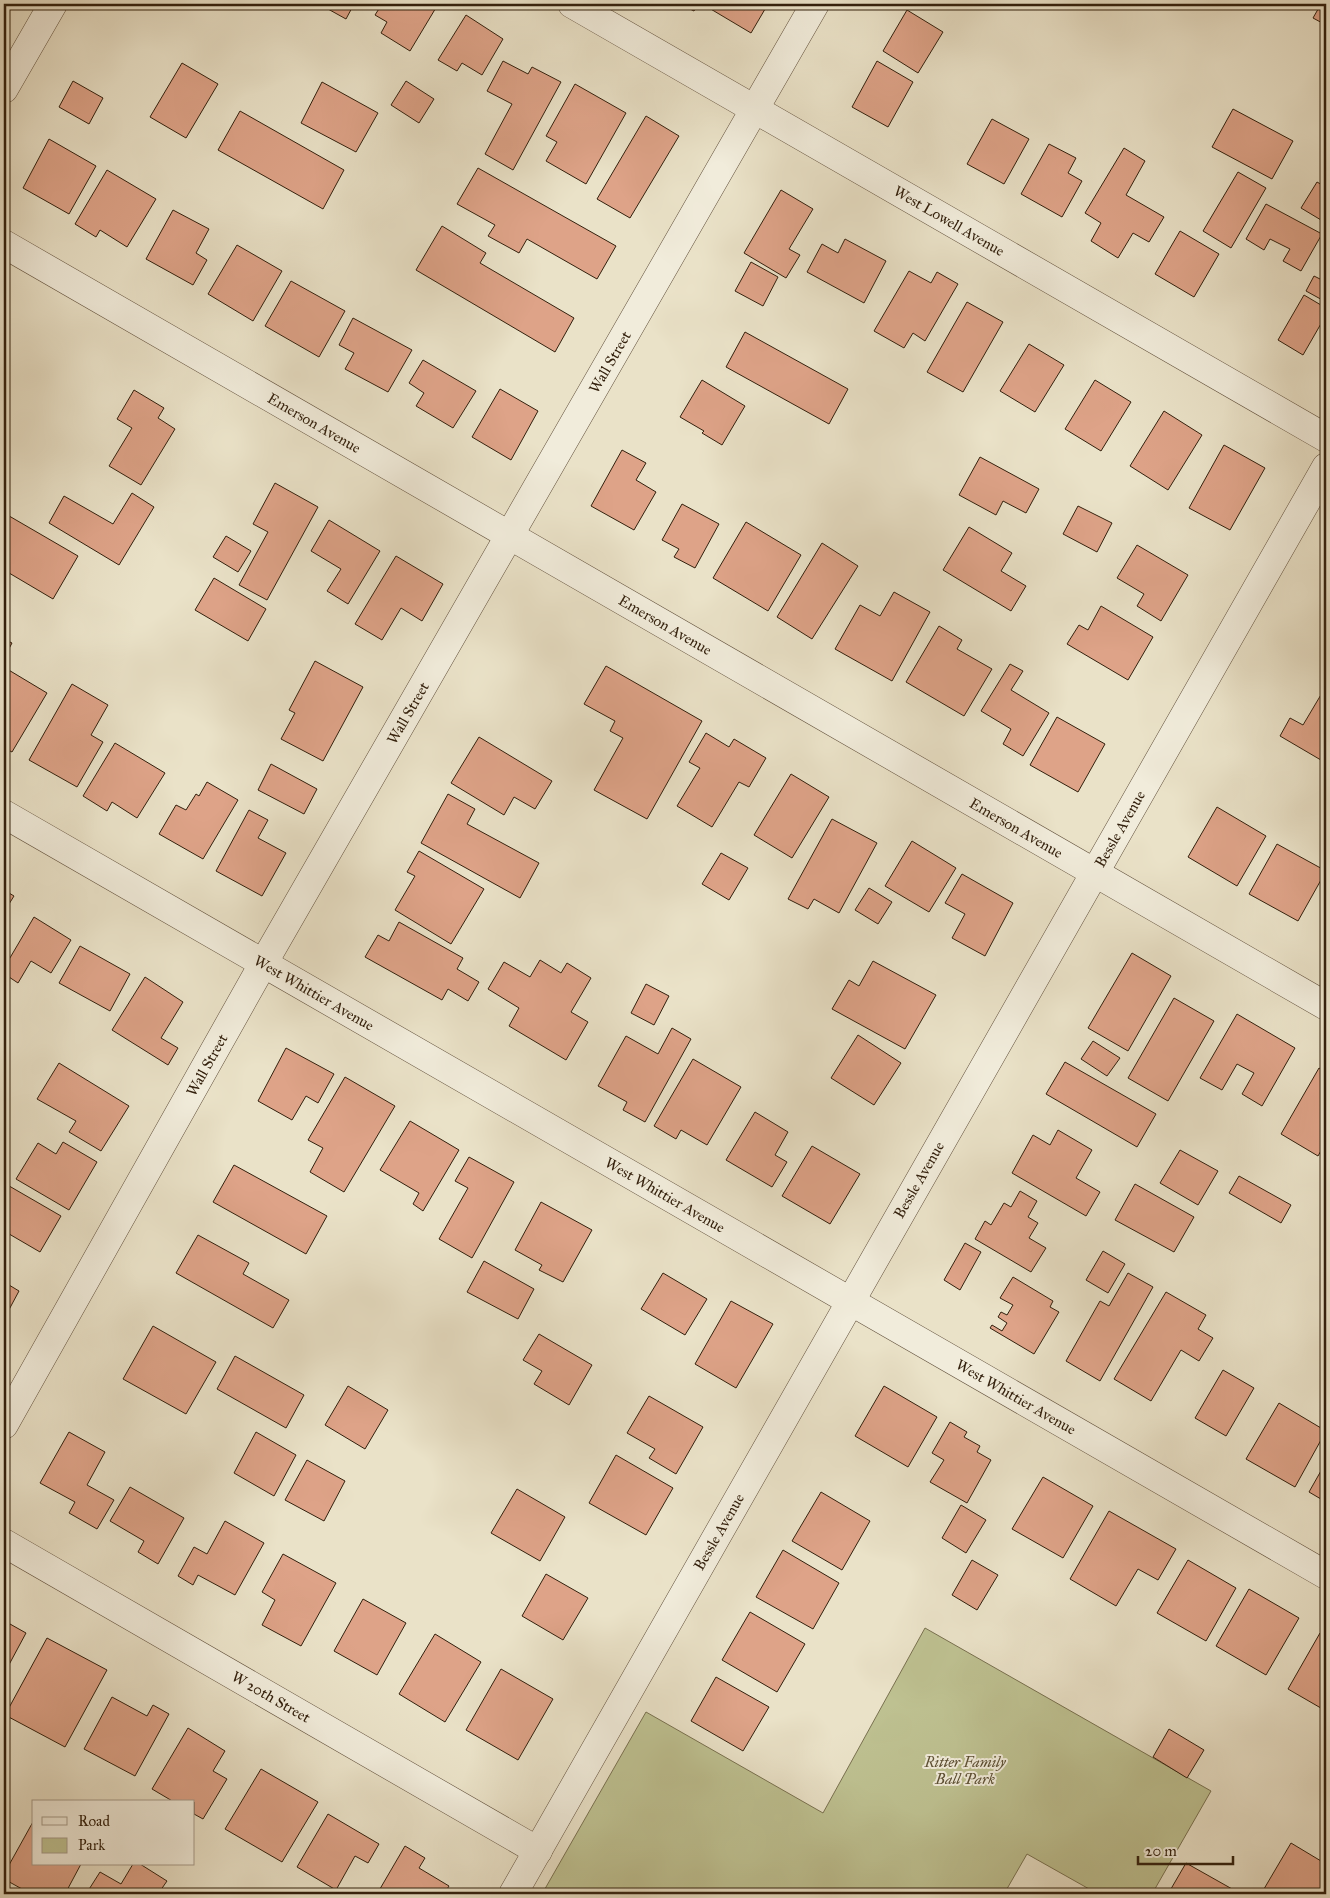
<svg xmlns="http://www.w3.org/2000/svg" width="1330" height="1898" viewBox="0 0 1330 1898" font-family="'IM FELL Great Primer',serif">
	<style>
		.green { fill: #bec191; stroke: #78704f }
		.building { fill: #dea388; stroke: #33200d }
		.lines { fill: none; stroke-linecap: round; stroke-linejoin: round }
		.minor-casing { stroke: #61503c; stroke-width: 29 }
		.tertiary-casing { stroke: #61503c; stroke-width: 29 }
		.minor { stroke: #f1ecdb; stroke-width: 28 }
		.tertiary { stroke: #f1ecdb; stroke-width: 28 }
		.labels { text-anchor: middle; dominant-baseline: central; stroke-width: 4; stroke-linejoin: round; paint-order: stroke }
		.street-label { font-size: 15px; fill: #33200d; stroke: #f1ecdb }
		.park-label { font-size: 15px; font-style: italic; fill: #5d5035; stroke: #f1ecdb }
	</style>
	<rect width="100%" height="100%" fill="#eae2c8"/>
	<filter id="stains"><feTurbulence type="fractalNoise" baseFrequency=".004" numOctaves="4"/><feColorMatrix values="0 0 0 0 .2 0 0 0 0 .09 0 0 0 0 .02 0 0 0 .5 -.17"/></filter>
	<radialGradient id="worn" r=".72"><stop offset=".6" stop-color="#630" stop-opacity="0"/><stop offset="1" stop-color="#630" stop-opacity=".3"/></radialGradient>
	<path class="green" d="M925,1628L1211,1791L1152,1894H1098L1027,1854L1004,1894H542L646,1712L823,1813Z"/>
	<g class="building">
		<path d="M319,4H354L346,19Z"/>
		<path d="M382,4H433L437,6L410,51L381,33L387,22L375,15Z"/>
		<path d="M680,4H698L694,11Z"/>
		<path d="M711,4H768L751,33L709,8Z"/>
		<path d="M1321,4H1326V25L1313,18Z"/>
		<path d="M907,10L943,32L918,73L883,51Z"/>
		<path d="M466,15L503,39L482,75L462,63L457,71L438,60Z"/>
		<path d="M503,61L528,74L532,67L561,82L513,170L485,154L512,104L487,91Z"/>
		<path d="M877,61L913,82L888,127L852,107Z"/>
		<path d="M182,63L218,84L186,138L150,117Z"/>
		<path d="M73,81L103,98L89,124L59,107Z"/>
		<path d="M406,81L434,99L419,123L391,105Z"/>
		<path d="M322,82L378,113L356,152L301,123Z"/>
		<path d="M575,84L626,113L586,184L546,161L557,142L546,136Z"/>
		<path d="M1233,109L1293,141L1272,179L1212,147Z"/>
		<path d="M240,111L344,170L323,209L218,150Z"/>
		<path d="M646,116L679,136L630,218L597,199Z"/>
		<path d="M992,119L1029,139L1004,184L967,164Z"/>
		<path d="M49,139L96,166L69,214L23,188Z"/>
		<path d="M1049,144L1076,158L1068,173L1082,181L1062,217L1021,194Z"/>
		<path d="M1124,148L1145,161L1126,195L1164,217L1149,242L1133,233L1118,258L1091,241L1101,223L1085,213Z"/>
		<path d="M478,168L616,246L597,279L527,239L519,253L488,236L495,225L457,204Z"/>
		<path d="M107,170L156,199L127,247L100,230L96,237L75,224Z"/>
		<path d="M1238,172L1266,188L1231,248L1203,231Z"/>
		<path d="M1317,182L1326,187V223L1301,208Z"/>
		<path d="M781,190L813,209L789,249L800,255L786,278L744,253Z"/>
		<path d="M1266,204L1322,234L1301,271L1283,261L1290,249L1270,239L1264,250L1246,239Z"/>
		<path d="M173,210L209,229L196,253L207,260L193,285L146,259Z"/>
		<path d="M442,226L486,253L480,263L574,318L555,352L416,270Z"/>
		<path d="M1180,231L1219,254L1194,297L1155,274Z"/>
		<path d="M845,239L886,261L864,303L807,272L822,244L838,253Z"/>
		<path d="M237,245L282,271L253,321L208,294Z"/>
		<path d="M751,262L778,277L763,306L735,291Z"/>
		<path d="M909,271L931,283L937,272L958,284L925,341L913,333L904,348L874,331Z"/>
		<path d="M1314,276L1326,282V302L1306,291Z"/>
		<path d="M291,281L345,311L319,357L265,326Z"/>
		<path d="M1304,295L1326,308V315L1303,355L1278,340Z"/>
		<path d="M967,302L1003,322L963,392L927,372Z"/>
		<path d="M353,318L412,350L388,392L345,369L354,353L339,345Z"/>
		<path d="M745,332L848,389L829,424L726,367Z"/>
		<path d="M1029,344L1064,365L1035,412L1000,391Z"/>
		<path d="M423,360L476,391L453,428L416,406L424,393L409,383Z"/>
		<path d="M702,380L745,406L722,445L702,433L704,431L680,417Z"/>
		<path d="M1095,380L1131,402L1101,451L1065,429Z"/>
		<path d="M500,389L538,411L511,460L472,437Z"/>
		<path d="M134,390L164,408L158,418L175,429L141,485L109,466L132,428L117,419Z"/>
		<path d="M1164,411L1202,435L1168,490L1130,466Z"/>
		<path d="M1224,445L1265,468L1230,530L1189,508Z"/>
		<path d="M622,450L646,463L636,480L656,492L634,530L591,506Z"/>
		<path d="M980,457L1039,489L1026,513L1003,501L996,515L959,495Z"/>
		<path d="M275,483L318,507L267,600L239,585L268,532L253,524Z"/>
		<path d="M132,493L154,507L119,565L49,523L64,496L113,524Z"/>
		<path d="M682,504L719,524L695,568L674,557L679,549L662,540Z"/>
		<path d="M1078,506L1112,523L1097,552L1063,534Z"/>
		<path d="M4,513L78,556L53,599L4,570Z"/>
		<path d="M329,520L380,551L348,604L327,591L341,569L311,551Z"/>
		<path d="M746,522L801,555L768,611L713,578Z"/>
		<path d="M969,527L1012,553L1001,571L1026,586L1011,611L943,570Z"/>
		<path d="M226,536L251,551L238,572L213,557Z"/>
		<path d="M822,543L858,566L812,639L777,617Z"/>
		<path d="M1137,545L1188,575L1161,621L1137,606L1144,594L1117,578Z"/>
		<path d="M396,556L443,584L422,621L401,608L382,640L355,624Z"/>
		<path d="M214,578L266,609L248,641L195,610Z"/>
		<path d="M894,592L930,612L892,681L835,649L860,605L880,616Z"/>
		<path d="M1101,606L1153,637L1128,680L1067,644L1079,625L1088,630Z"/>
		<path d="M939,626L962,640L957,649L992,669L964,716L906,682Z"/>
		<path d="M4,639L12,643L4,658Z"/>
		<path d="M315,661L363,687L323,761L281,739L295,713L289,710Z"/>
		<path d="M1010,664L1023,671L1011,690L1049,713L1023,756L1003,744L1011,729L981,711Z"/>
		<path d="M606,666L702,721L647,819L594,790L623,738L610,731L615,721L584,704Z"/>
		<path d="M7,669L47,693L12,752L4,748V674Z"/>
		<path d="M72,684L108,705L91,735L103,742L77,787L29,760Z"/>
		<path d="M1322,693L1326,696V763L1280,736L1290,718L1303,725Z"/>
		<path d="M1057,717L1105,744L1078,792L1030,765Z"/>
		<path d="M706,733L729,747L734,739L766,758L749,787L739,782L712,827L677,806L700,768L689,762Z"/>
		<path d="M479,737L552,781L535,809L514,797L504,815L451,783Z"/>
		<path d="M115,743L165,773L137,818L112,802L107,811L83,796Z"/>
		<path d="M271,764L317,789L304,814L258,790Z"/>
		<path d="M791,774L829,797L792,858L754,835Z"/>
		<path d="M207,782L238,800L203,859L159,834L176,805L186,810L196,794L199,796Z"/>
		<path d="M448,794L475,809L467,824L539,863L520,898L421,843Z"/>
		<path d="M1217,807L1266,836L1237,886L1188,857Z"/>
		<path d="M249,810L268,820L258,838L286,853L262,896L216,871Z"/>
		<path d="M832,819L877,843L839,913L814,899L808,909L788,899Z"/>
		<path d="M912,841L956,868L929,912L885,886Z"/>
		<path d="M1277,844L1326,871L1298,921L1249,894Z"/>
		<path d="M419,851L484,889L451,944L395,910L415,876L407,872Z"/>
		<path d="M721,853L748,868L729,900L702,884Z"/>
		<path d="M962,874L1013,903L985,956L952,938L965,914L945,903Z"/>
		<path d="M869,888L892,902L878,924L855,910Z"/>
		<path d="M4,890L14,896L4,912Z"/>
		<path d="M34,917L71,940L51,973L31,961L18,983L6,975L4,979V968Z"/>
		<path d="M399,922L463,958L457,969L479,982L468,1001L448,989L442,1000L365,957L378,935L389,941Z"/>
		<path d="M80,946L130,974L110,1011L59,983Z"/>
		<path d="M1132,953L1171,976L1128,1051L1088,1028Z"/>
		<path d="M540,960L561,973L567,963L591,978L571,1012L588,1022L566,1060L509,1026L519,1008L488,989L504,962L530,977Z"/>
		<path d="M873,961L936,995L905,1049L832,1009L849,980L859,986Z"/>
		<path d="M145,977L183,1002L161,1038L178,1048L168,1065L112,1030Z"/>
		<path d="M646,984L669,996L654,1025L631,1013Z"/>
		<path d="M1174,998L1214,1021L1168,1101L1128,1078Z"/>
		<path d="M1237,1014L1295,1048L1262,1106L1242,1094L1254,1073L1237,1064L1222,1090L1200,1078Z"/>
		<path d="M672,1028L691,1039L645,1122L623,1110L627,1102L598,1086L626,1036L658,1054Z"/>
		<path d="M858,1035L901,1063L874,1105L831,1078Z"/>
		<path d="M1093,1041L1120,1058L1107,1076L1081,1059Z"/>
		<path d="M286,1048L334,1074L318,1103L306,1096L292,1120L258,1101Z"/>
		<path d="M693,1059L741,1087L707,1145L681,1130L676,1139L654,1126Z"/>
		<path d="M1065,1062L1156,1114L1137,1147L1046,1094Z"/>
		<path d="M59,1063L129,1106L101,1151L69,1132L76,1121L37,1099Z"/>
		<path d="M1319,1068L1326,1072V1142L1318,1156L1281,1134Z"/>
		<path d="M345,1077L395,1106L344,1192L310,1172L323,1148L308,1140Z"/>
		<path d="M755,1112L788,1132L775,1155L787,1162L772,1187L726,1160Z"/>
		<path d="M410,1121L459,1150L423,1211L413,1204L419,1193L380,1170Z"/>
		<path d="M1058,1130L1092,1150L1076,1178L1100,1192L1086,1216L1012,1173L1033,1135L1050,1145Z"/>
		<path d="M63,1142L97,1162L69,1210L16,1179L38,1143L56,1154Z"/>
		<path d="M812,1146L860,1174L830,1224L782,1196Z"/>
		<path d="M1180,1150L1218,1171L1198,1205L1160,1183Z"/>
		<path d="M469,1157L514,1182L472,1258L439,1239L468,1188L455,1181Z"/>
		<path d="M234,1165L327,1216L306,1254L213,1202Z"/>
		<path d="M1239,1176L1291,1205L1281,1223L1229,1193Z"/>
		<path d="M4,1183L61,1216L40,1252L4,1231Z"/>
		<path d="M1135,1184L1194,1217L1174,1252L1115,1220Z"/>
		<path d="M1020,1191L1037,1201L1028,1217L1038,1223L1029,1238L1046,1248L1031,1272L975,1239L985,1221L991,1225L1004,1203L1011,1207Z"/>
		<path d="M541,1202L592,1230L563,1282L539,1270L542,1265L515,1250Z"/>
		<path d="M198,1235L249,1263L243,1274L289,1300L273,1328L176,1273Z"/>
		<path d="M965,1243L981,1252L960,1290L944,1280Z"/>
		<path d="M1103,1251L1125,1264L1108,1293L1086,1280Z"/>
		<path d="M484,1261L534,1289L518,1319L467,1292Z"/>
		<path d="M663,1273L707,1299L685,1335L641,1309Z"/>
		<path d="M1128,1273L1153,1287L1100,1381L1066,1361L1100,1301L1109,1306Z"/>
		<path d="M1013,1277L1053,1301L1050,1307L1059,1312L1034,1354L990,1328L992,1325L1002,1331L1007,1323L998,1317L1001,1312L1007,1315L1013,1305L1000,1298Z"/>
		<path d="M4,1282L19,1291L4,1319Z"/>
		<path d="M1166,1292L1206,1315L1198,1329L1213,1338L1199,1361L1181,1350L1151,1401L1114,1379Z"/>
		<path d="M731,1301L773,1324L736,1388L695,1364Z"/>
		<path d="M153,1326L216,1362L186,1414L123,1379Z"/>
		<path d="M539,1334L592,1365L569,1405L534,1384L542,1371L523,1360Z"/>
		<path d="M235,1356L304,1395L286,1428L217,1389Z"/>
		<path d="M1223,1370L1254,1388L1226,1436L1195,1418Z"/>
		<path d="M348,1386L388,1410L365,1449L325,1425Z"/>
		<path d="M884,1386L937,1417L908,1467L855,1436Z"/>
		<path d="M649,1396L703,1427L676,1474L649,1458L655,1449L627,1433Z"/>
		<path d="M1279,1403L1326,1431L1295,1487L1246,1459Z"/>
		<path d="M950,1422L967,1432L964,1437L980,1446L977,1452L991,1460L967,1503L930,1482L944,1460L932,1453Z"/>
		<path d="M69,1432L105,1452L87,1485L114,1500L97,1529L69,1513L75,1502L40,1483Z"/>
		<path d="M256,1432L296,1455L274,1496L234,1473Z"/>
		<path d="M616,1455L673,1488L646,1535L589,1503Z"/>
		<path d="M307,1460L345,1481L324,1521L285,1500Z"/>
		<path d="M1326,1462V1502L1309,1492Z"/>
		<path d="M1043,1477L1093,1506L1063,1558L1012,1529Z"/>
		<path d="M130,1487L184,1518L158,1564L138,1552L144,1541L110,1521Z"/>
		<path d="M517,1489L565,1517L540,1561L491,1533Z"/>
		<path d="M821,1492L870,1521L842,1570L792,1541Z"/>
		<path d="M961,1505L986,1520L966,1553L942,1538Z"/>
		<path d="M1109,1511L1176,1549L1158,1580L1138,1569L1116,1606L1070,1579Z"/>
		<path d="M225,1521L264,1543L235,1595L198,1575L193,1585L178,1576L194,1547L207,1554Z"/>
		<path d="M783,1550L839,1583L813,1629L756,1597Z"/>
		<path d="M283,1554L336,1583L301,1646L262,1625L275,1600L262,1592Z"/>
		<path d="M972,1560L998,1575L977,1610L952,1595Z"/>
		<path d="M1188,1560L1236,1588L1206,1641L1157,1613Z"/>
		<path d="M546,1574L588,1598L563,1640L522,1616Z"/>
		<path d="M1249,1589L1299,1618L1266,1675L1216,1646Z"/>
		<path d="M363,1599L406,1623L377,1675L334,1651Z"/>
		<path d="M750,1612L805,1644L777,1692L722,1660Z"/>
		<path d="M10,1624L26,1633L4,1674V1633Z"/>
		<path d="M1320,1633L1326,1636V1711L1288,1689Z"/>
		<path d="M435,1634L481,1662L445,1722L399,1694Z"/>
		<path d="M47,1638L107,1670L65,1747L5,1715Z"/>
		<path d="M501,1669L553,1699L518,1760L466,1730Z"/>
		<path d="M716,1677L769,1707L743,1751L691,1721Z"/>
		<path d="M112,1697L147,1716L153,1705L169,1714L135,1776L84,1749Z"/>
		<path d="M188,1728L225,1751L213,1771L227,1779L203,1819L194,1814V1802H174L152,1789Z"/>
		<path d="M1169,1729L1204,1750L1187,1778L1153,1757Z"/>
		<path d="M261,1769L318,1802L282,1862L225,1829Z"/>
		<path d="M328,1814L379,1844L368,1863L355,1856L336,1890L297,1867Z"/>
		<path d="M34,1820V1864H81L65,1894H31L4,1879V1874Z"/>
		<path d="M1291,1843L1326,1864V1894H1261Z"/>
		<path d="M405,1846L425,1858L419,1868L449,1886L444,1894H377Z"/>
		<path d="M1186,1863L1241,1894H1168Z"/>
		<path d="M133,1864H140L167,1881L158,1894H86L100,1872L121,1884Z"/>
	</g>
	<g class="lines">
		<g class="minor-casing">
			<g id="minor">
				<path d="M4,89L53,4"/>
				<path d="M4,244L1326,1006"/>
				<path d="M4,814L1326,1575"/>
				<path d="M4,1425L263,964L815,4"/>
				<path d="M4,1543L538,1851"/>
				<path d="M513,1894L1326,467"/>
			</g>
		</g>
		<g class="tertiary-casing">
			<path id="tertiary" d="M572,4L1326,438"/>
		</g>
		<use href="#minor" class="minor"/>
		<use href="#tertiary" class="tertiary"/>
	</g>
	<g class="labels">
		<g class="street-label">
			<text transform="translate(949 221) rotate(30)">West Lowell Avenue</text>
			<text transform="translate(610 362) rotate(-60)">Wall Street</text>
			<text transform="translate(314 423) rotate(30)">Emerson Avenue</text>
			<text transform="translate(665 625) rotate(30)">Emerson Avenue</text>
			<text transform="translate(408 713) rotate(-60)">Wall Street</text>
			<text transform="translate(1016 828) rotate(30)">Emerson Avenue</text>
			<text transform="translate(1120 829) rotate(-60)">Bessle Avenue</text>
			<text transform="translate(314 993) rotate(30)">West Whittier Avenue</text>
			<text transform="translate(207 1065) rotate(-61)">Wall Street</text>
			<text transform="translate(919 1180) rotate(-60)">Bessle Avenue</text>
			<text transform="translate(665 1195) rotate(30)">West Whittier Avenue</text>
			<text transform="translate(1016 1397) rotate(30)">West Whittier Avenue</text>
			<text transform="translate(719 1532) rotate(-60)">Bessle Avenue</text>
			<text transform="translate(271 1697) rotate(30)">W 20th Street</text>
		</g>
		<g class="park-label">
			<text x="965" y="1762">Ritter Family<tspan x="965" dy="17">Ball Park</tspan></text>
		</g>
	</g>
	<rect width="1330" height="1898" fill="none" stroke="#eae2c8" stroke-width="20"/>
	<rect x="5" y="5" width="1320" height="1888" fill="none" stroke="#33200d" stroke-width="2.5"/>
	<rect x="10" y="10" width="1310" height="1878" fill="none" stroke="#33200d"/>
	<rect x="32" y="1800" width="162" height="65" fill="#f1ecdb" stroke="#a59a89"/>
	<rect x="42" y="1817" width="25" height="8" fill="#f1ecdb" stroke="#a59a89"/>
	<text x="78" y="1826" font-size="15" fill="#33200d">Road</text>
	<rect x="42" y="1838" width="25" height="15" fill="#bec191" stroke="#a59a89"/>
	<text x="78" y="1850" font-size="15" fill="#33200d">Park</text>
	<path d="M1138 1856v8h95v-8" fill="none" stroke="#33200d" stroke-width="2.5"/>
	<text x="1145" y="1856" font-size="15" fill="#33200d" stroke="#f1ecdb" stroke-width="4" paint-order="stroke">20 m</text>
	<rect width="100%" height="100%" filter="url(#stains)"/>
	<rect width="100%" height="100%" fill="url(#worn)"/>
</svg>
